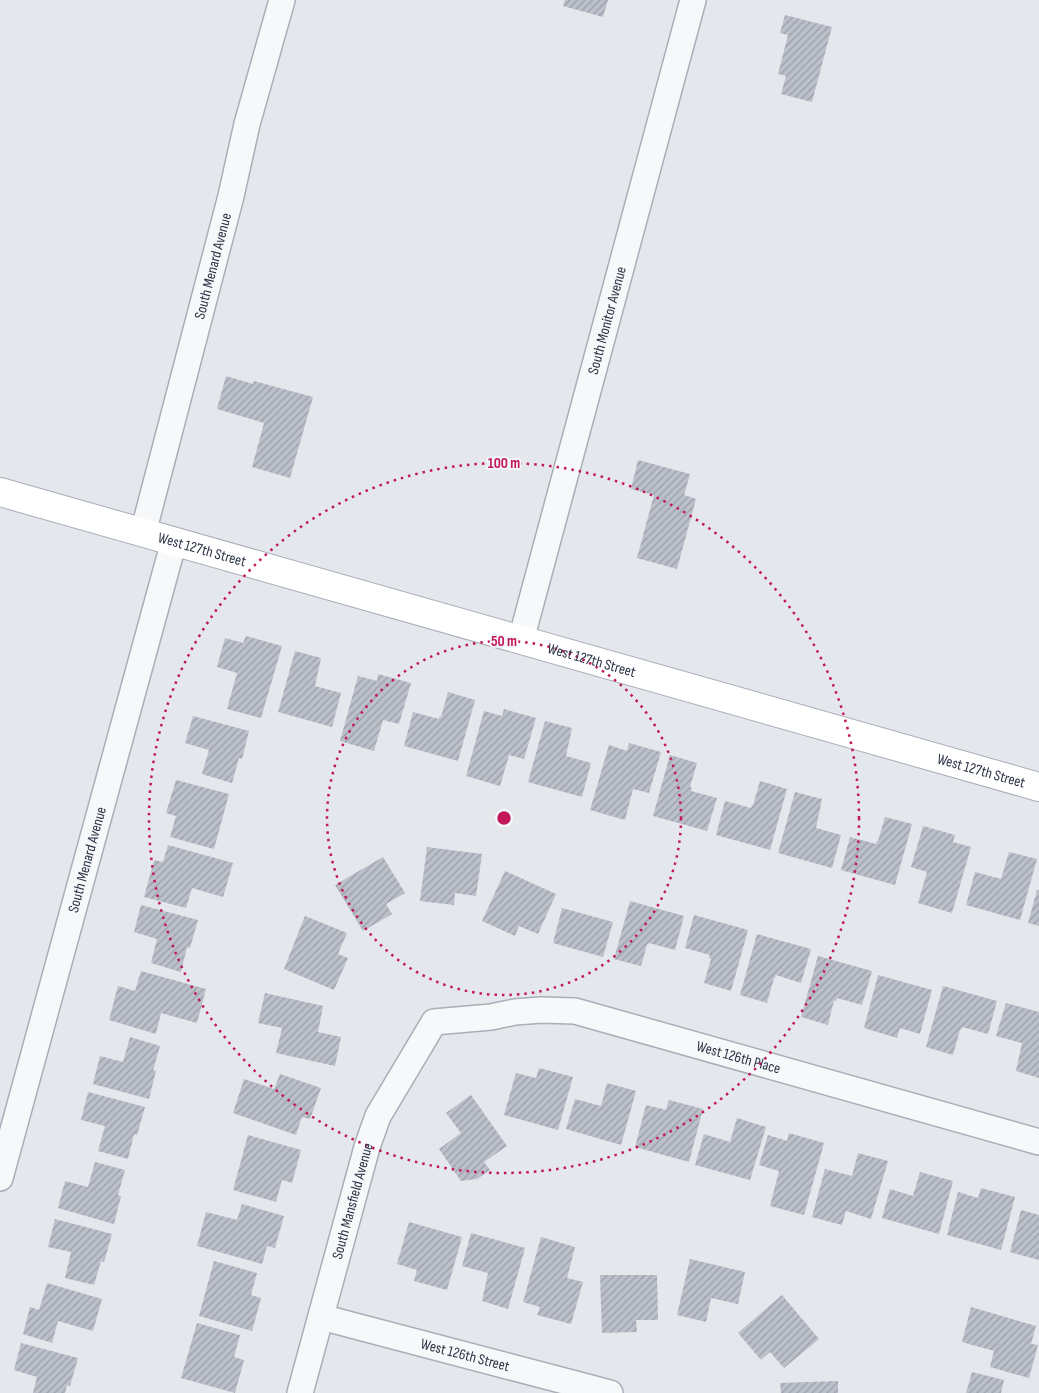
<svg xmlns="http://www.w3.org/2000/svg" width="1039" height="1393" viewBox="0 0 1039 1393" font-family="'Sofia Sans Condensed',sans-serif">
	<style>
		.building { fill: url(#building-hatch) }
		.lines { fill: none; stroke-linecap: round; stroke-linejoin: round }
		.minor-casing { stroke: #a9aeb7; stroke-width: 28 }
		.secondary-casing { stroke: #a9aeb7; stroke-width: 30 }
		.minor { stroke: #f7f8fa; stroke-width: 25 }
		.secondary { stroke: #fff; stroke-width: 28 }
		.ring { fill: none; stroke: #c2185b; stroke-width: 2.5; stroke-dasharray: 2.5 5 }
		.labels { text-anchor: middle; dominant-baseline: central; stroke-width: 4; stroke-linejoin: round; paint-order: stroke }
		.street-label { font-size: 15px; fill: #2b3445; stroke: #f4f6f9 }
		.centre { fill: #c2185b; stroke: #f4f6f9; stroke-width: 2.5 }
		.ring-label { font-size: 15px; text-anchor: middle; font-weight: bold; fill: #c2185b; stroke: #f4f6f9; stroke-width: 4; stroke-linejoin: round; paint-order: stroke }
	</style>
	<defs>
		<pattern id="building-hatch" width="6" height="6" patternUnits="userSpaceOnUse" patternTransform="scale(1.25)"><rect width="6" height="6" fill="#bbc0ca"/><path d="M-1 1l2-2M0 6l6-6M5 7l2-2" fill="none" stroke="#989da6"/></pattern>
	</defs>
	<rect width="100%" height="100%" fill="#e4e7ec"/>
	<g class="building">
		<path d="M565,0H608L603,17L563,6Z"/>
		<path d="M785,15L832,27L812,102L781,94L786,76L778,74L788,35L780,33Z"/>
		<path d="M226,376L253,384L254,381L313,397L290,478L252,467L264,423L217,409Z"/>
		<path d="M638,460L690,474L684,495L696,499L677,569L637,558L654,495L631,489Z"/>
		<path d="M246,636L282,646L261,718L227,709L237,673L217,667L225,638L243,643Z"/>
		<path d="M295,651L321,658L315,686L341,693L332,727L278,712Z"/>
		<path d="M378,674L411,683L399,724L383,720L374,751L340,741L358,676L377,681Z"/>
		<path d="M448,692L475,700L458,761L404,746L413,712L439,719L440,716L441,717Z"/>
		<path d="M504,709L536,718L524,759L509,755L500,786L466,776L484,711L502,716Z"/>
		<path d="M193,716L249,731L242,759L239,758L232,783L202,774L209,750L185,743Z"/>
		<path d="M545,721L572,728L566,756L591,763L582,797L528,782Z"/>
		<path d="M629,743L661,752L649,793L633,789L625,820L590,810L609,745L627,751Z"/>
		<path d="M670,755L697,763L690,787L692,788L691,791L717,798L707,831L653,816Z"/>
		<path d="M176,780L229,794L214,849L170,837L176,816L166,813Z"/>
		<path d="M760,781L787,789L770,850L716,835L725,801L751,808L752,805L753,806Z"/>
		<path d="M795,792L822,799L816,828L841,835L832,868L778,853Z"/>
		<path d="M885,817L912,824L895,885L841,870L850,837L876,844L877,841H878Z"/>
		<path d="M923,826L955,835L953,842L971,847L952,913L918,903L927,872L911,867Z"/>
		<path d="M168,845L233,863L223,897L192,888L186,908L144,897L154,860L163,862Z"/>
		<path d="M427,847L482,854L476,896L455,893L454,905L420,901Z"/>
		<path d="M1009,852L1037,859L1020,920L966,905L975,872L1001,879Z"/>
		<path d="M383,857L405,893L386,904L392,914L363,931L335,885Z"/>
		<path d="M505,871L556,894L538,934L519,926L515,936L482,921Z"/>
		<path d="M1037,890H1039V926L1028,923Z"/>
		<path d="M630,901L684,916L675,950L649,943L647,945L641,966L614,959Z"/>
		<path d="M141,905L198,920L190,948L187,947L181,972L151,963L157,939L134,932Z"/>
		<path d="M562,908L613,922L603,957L553,943Z"/>
		<path d="M694,915L748,930L731,991L704,983L711,959L709,958L710,955L685,948Z"/>
		<path d="M305,916L347,933L338,954L348,958L334,990L284,969Z"/>
		<path d="M757,934L811,949L801,983L776,975L775,978H774L767,1003L740,995Z"/>
		<path d="M818,956L872,971L862,1005L837,998L836,1001L834,1000L828,1025L801,1017Z"/>
		<path d="M141,971L206,989L197,1023L161,1013L156,1034L109,1020L118,986L135,991Z"/>
		<path d="M878,975L932,990L920,1034L900,1028L897,1038L864,1028Z"/>
		<path d="M943,986L997,1001L988,1034L962,1027L961,1030H960L953,1055L926,1047Z"/>
		<path d="M265,993L323,1006L318,1032L341,1037L335,1066L276,1053L282,1028L258,1023Z"/>
		<path d="M1006,1003L1039,1012V1078L1016,1071L1022,1043L996,1036Z"/>
		<path d="M130,1037L160,1046L153,1070L156,1071L149,1099L93,1084L100,1056L123,1062Z"/>
		<path d="M539,1068L573,1077L558,1130L504,1115L516,1073L536,1078Z"/>
		<path d="M280,1074L321,1088L310,1119L302,1117L296,1135L233,1113L244,1079L274,1089Z"/>
		<path d="M607,1083L636,1091L621,1145L566,1129L575,1099L601,1106Z"/>
		<path d="M88,1092L145,1107L137,1135L134,1134L128,1159L98,1151L105,1126L81,1120Z"/>
		<path d="M471,1095L507,1146L484,1162L490,1170L477,1179L461,1181L439,1149L461,1133L446,1113Z"/>
		<path d="M669,1100L703,1109L689,1162L635,1147L646,1105L666,1110Z"/>
		<path d="M737,1118L766,1127L750,1180L695,1165L704,1134L730,1142Z"/>
		<path d="M789,1133L824,1143L804,1215L770,1206L779,1171L759,1165L768,1135L787,1141Z"/>
		<path d="M248,1135L301,1150L292,1183L282,1180L276,1202L233,1190Z"/>
		<path d="M858,1153L888,1161L871,1219L846,1211L842,1225L812,1217L825,1169L852,1176Z"/>
		<path d="M95,1162L125,1170L118,1195L121,1196L114,1224L58,1208L65,1181L88,1187Z"/>
		<path d="M920,1172L953,1181L939,1234L882,1218L890,1189L913,1196Z"/>
		<path d="M981,1188L1015,1197L1001,1250L947,1235L958,1192L978,1198Z"/>
		<path d="M242,1204L284,1216L275,1248L267,1246L262,1264L197,1246L206,1212L237,1220Z"/>
		<path d="M1021,1210L1039,1215V1260L1010,1252Z"/>
		<path d="M55,1219L112,1234L104,1262L101,1261L94,1285L65,1278L71,1252L48,1247Z"/>
		<path d="M409,1222L462,1237L447,1290L414,1281L417,1270L397,1264Z"/>
		<path d="M471,1233L525,1248L508,1309L482,1301L488,1273L462,1266Z"/>
		<path d="M541,1237L575,1247L567,1278L583,1282L571,1324L537,1315L540,1307L523,1302Z"/>
		<path d="M690,1259L745,1272L738,1304L711,1298L706,1322L677,1315Z"/>
		<path d="M214,1261L257,1273L251,1295L261,1298L252,1331L199,1316Z"/>
		<path d="M600,1275H657L658,1320H636L637,1332L602,1333Z"/>
		<path d="M47,1283L102,1299L93,1331L58,1321L52,1343L23,1334L30,1307L39,1310Z"/>
		<path d="M782,1295L819,1339L784,1368L770,1352L761,1360L738,1333Z"/>
		<path d="M971,1307L1036,1326L1031,1344L1038,1345L1029,1378L990,1367L994,1351L962,1342Z"/>
		<path d="M197,1323L240,1335L234,1357L244,1360L235,1393L181,1378Z"/>
		<path d="M21,1343L78,1358L70,1386L67,1385L65,1393H33L37,1377L14,1370Z"/>
		<path d="M972,1372L1004,1380L1001,1393H966Z"/>
		<path d="M838,1381V1393H781L780,1383Z"/>
	</g>
	<g class="lines">
		<g class="minor-casing">
			<g id="minor">
				<path id="s1" d="M143,533L231,196L247,124L282,0"/>
				<path id="s2" d="M521,640L693,0"/>
				<path id="s3" d="M0,1178L174,541"/>
				<path id="s4" d="M321,1317L610,1393"/>
				<path id="s5" d="M300,1393L367,1147L378,1116L434,1022L491,1017L515,1012L541,1010L575,1011L1039,1142"/>
			</g>
		</g>
		<g class="secondary-casing">
			<g id="secondary">
				<path id="s6" d="M0,492L1039,787"/>
			</g>
		</g>
		<use href="#minor" class="minor"/>
		<use href="#secondary" class="secondary"/>
	</g>
	<g class="ring">
		<circle cx="504" cy="818" r="177"/>
		<circle cx="504" cy="818" r="355"/>
	</g>
	<g class="labels">
		<g class="street-label">
			<text stroke="none"><textPath href="#s1" startOffset="276">South Menard Avenue</textPath></text>
			<text stroke="none"><textPath href="#s2" startOffset="331">South Monitor Avenue</textPath></text>
			<text stroke="none"><textPath href="#s6" startOffset="210">West 127th Street</textPath></text>
			<text stroke="none"><textPath href="#s6" startOffset="615">West 127th Street</textPath></text>
			<text stroke="none"><textPath href="#s6" startOffset="1020">West 127th Street</textPath></text>
			<text stroke="none"><textPath href="#s3" startOffset="330">South Menard Avenue</textPath></text>
			<text stroke="none"><textPath href="#s5" startOffset="709">West 126th Place</textPath></text>
			<text stroke="none"><textPath href="#s5" startOffset="199">South Mansfield Avenue</textPath></text>
			<text stroke="none"><textPath href="#s4" startOffset="149">West 126th Street</textPath></text>
		</g>
	</g>
	<circle cx="504" cy="818" r="8" class="centre"/>
	<g class="ring-label">
		<text x="504" y="468">100 m</text>
		<text x="504" y="646">50 m</text>
	</g>
</svg>
